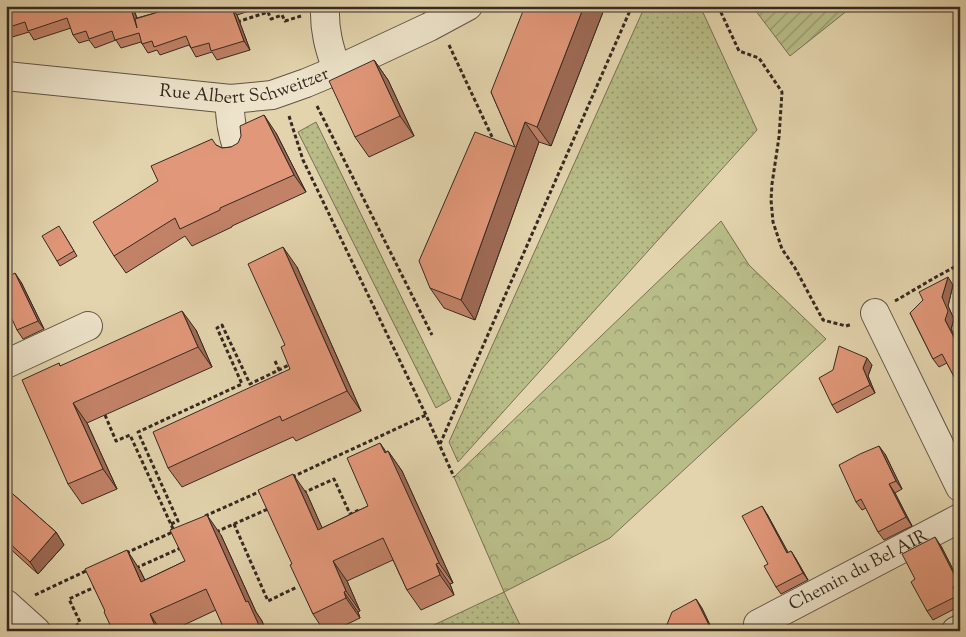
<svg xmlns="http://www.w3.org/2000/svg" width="966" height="637" viewBox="0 0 966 637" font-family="'Sorts Mill Goudy',serif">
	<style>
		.grass { fill: url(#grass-dots); stroke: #777254 }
		.forest { fill: url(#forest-crowns); stroke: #777254 }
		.garden { fill: url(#garden-furrows); stroke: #777254 }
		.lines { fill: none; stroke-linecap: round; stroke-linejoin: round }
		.minor-casing { stroke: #615444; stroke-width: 30 }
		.path { stroke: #362921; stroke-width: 3; stroke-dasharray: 4 2.5; stroke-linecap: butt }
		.minor { stroke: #ede3ca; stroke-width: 28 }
		.wall { fill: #c28268; stroke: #362921 }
		.shaded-wall { fill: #9e6a55; stroke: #362921 }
		.building { fill: #e19779; stroke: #362921 }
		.labels { text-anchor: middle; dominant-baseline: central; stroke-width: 4; stroke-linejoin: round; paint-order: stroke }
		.street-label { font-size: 18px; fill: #362921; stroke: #ede3ca }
	</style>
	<defs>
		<pattern id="grass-dots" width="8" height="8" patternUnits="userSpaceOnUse" patternTransform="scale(1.25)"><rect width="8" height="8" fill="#b8bc87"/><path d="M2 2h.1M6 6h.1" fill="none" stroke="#96996e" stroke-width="1.8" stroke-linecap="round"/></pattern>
		<pattern id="forest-crowns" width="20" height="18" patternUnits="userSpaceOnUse" patternTransform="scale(1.25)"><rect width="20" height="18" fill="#b8bc87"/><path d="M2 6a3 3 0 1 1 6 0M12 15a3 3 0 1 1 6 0" fill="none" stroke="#96996e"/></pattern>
		<pattern id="garden-furrows" width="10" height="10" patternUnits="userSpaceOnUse" patternTransform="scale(1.25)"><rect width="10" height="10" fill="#b8bc87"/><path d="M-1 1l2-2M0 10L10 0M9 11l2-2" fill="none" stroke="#96996e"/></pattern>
	</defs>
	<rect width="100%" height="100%" fill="#e3d4ad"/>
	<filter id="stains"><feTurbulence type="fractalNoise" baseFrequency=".004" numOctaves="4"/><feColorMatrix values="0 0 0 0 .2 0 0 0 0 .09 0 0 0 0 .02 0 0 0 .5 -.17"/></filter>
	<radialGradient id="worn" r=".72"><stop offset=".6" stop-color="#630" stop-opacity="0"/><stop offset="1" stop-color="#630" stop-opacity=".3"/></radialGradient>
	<g class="grass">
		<path d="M645,6H700L757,130L458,462L449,442Z"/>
		<path d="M316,122L451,399L436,408L298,132Z"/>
		<path d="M504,592L523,631H421Z"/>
	</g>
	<path class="forest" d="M721,221L749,265L826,339L610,538L504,592L454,477Z"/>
	<path class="garden" d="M752,6H853L790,56Z"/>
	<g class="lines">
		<g class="minor-casing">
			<g id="minor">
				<path d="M325,6C324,30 329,48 337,70"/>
				<path id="s1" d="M6,76L231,99L272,95L306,83L337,70L429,27L468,6"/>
				<path d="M230,99C229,117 232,133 238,150"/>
				<path d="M875,313L960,487"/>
				<path d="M6,364L88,326"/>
				<path d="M6,604L36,631"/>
				<path id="s2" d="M758,624L960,518"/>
				<path d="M956,631L960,629"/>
			</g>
		</g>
		<g class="path">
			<path d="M718,6L739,51L759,58L782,92L779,137L772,184L771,200L773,222L782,249L795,268L823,320L846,326L852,324"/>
			<path d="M237,22L268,12L271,19L282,15L285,21L301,16"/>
			<path d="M449,45L494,141"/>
			<path d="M317,106L432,335"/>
			<path d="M289,116L303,160L426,415L454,477"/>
			<path d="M895,301L936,277L960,264"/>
			<path d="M275,361L282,376"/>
			<path d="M105,415L116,441L130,435L174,531"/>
			<path d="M440,444L632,6"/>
			<path d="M292,477L426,415"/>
			<path d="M303,493L334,479L350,514L359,510"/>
			<path d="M205,516L261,491"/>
			<path d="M171,524L178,521L138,432L242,384L217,328L222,325L250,384L289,365"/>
			<path d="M234,524L268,601L297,587"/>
			<path d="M216,532L270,508"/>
			<path d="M126,553L175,531"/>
			<path d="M136,568L183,547"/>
			<path d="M35,595L88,570"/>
			<path d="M71,631L80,622L69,599L97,586"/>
			<path d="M97,631L101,626L103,631"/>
		</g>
		<use href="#minor" class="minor"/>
	</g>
	<g class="wall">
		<path d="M6,6H92L94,9L133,7L137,18L162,11L176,6H251L252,10L237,15L250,50L217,60L212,52L196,57L191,48L189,45L160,55L157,50L148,53L141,42L121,48L116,40L95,48L89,40L79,43L73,35L71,28L34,40L29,32L9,38L6,35Z"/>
		<path d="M603,12L551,146L539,142L475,320L444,308L430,288L515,147L491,92Z"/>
		<path d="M374,60L388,80L414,136L369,157L355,137Z"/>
		<path d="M276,133L306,192L232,226V227L192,246L185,236L126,273L114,256L216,145L222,148L231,147Z"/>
		<path d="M62,231L77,256L60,266L57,261Z"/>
		<path d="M297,267L361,411L296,441L293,437L182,487L168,468L290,369L285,345Z"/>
		<path d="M21,282L44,329L23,339L17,330Z"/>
		<path d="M953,285L948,306L954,319L951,329L960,346V388L947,363L939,367L933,359L910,313Z"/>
		<path d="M196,330L212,367L87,423L117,489L82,504L68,484L59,363L60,366Z"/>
		<path d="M872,365L868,376L875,393L837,413L832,405Z"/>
		<path d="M388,451L402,471L453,583L450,584L454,595L421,610L407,590L393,560L347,581L360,611L358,612L360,618L333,631H324L313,614L292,564L307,494L322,528L368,506L386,452Z"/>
		<path d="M885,454L902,489L895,493L912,526L884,540L878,532L866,508L862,510L856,502Z"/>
		<path d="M6,488L56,532L64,545L38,574L6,545Z"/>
		<path d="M767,514L788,553L791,551L796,559L808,580L781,594L776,587L768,564Z"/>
		<path d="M221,535L256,612L262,621L266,631H225L216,610L171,631H113L140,570L145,580L185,561Z"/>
		<path d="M941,546L960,583V595L959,596L960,597V606L933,620L927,611L915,579Z"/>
	</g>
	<g class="shaded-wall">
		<path d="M130,6H132L133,7L143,37L137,28Z"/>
		<path d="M231,6L237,15L250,50L244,41Z"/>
		<path d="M584,6H600L603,12L551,146L537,127Z"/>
		<path d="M374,60L388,80L414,136L400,116Z"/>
		<path d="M264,115L276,133L306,192L294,175Z"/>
		<path d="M525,122L539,142L475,320L461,300Z"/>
		<path d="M283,247L297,267L361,411L347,391Z"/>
		<path d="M15,273L21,282L44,329L38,321Z"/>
		<path d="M948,277L953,285L948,306L954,319L951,329L960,346V349L945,320L942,297Z"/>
		<path d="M182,311L196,330L212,367L198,347Z"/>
		<path d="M867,358L872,365L868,376L875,393L870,385L863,368Z"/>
		<path d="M73,403L87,423L117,489L103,469Z"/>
		<path d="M380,443L391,459L388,451L402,471L453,583L439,563Z"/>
		<path d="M879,446L885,454L902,489L896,481Z"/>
		<path d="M293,474L307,494L332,550L318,530Z"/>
		<path d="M889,484L895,493L912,526L906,517Z"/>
		<path d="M762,506L767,514L793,561L787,553Z"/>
		<path d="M207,515L221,535L256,612L262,621L266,631H261V630L246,602Z"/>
		<path d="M56,532L64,545L38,574L30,562Z"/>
		<path d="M935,537L941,546L960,583V586Z"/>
		<path d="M127,550L140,570L155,601L141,582Z"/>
		<path d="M791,551L796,559L808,580L803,573Z"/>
		<path d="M333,561L347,581L360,611L346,591Z"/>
		<path d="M436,564L450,584L454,595L440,575Z"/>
		<path d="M344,592L358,612L360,618L346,598Z"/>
		<path d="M696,599L702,608L713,631H712Z"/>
		<path d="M150,614L161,631H157Z"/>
	</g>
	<g class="building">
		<path d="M6,6H90L92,10L104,6H130L137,28L135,19L162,11L176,6H231L244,41L211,51L209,43L191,48L186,36L154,47L152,41L142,44L139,33L115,40L112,31L89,39L86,31L73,35L67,18L28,31L25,22L6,28Z"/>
		<path d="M525,6H584L537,127L525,122L461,300L430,288L419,261L475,132L515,147L491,92Z"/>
		<path d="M374,60L400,116L355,137L329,81Z"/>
		<path d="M264,115L294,175L220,208V210L180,229L175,218L114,256L93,222L158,181L151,166L212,139L216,145L222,148L231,147L238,143L241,136L240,126Z"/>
		<path d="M59,226L74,251L57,261L42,236Z"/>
		<path d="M283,247L347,391L282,421L280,416L168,468L153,432L290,369L281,347L285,345L248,264Z"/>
		<path d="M15,273L38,321L17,330L6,306V278Z"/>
		<path d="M948,277L942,297L948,311L945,320L960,349V388L942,354L933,359L910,313L923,300L919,292Z"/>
		<path d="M182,311L198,347L73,403L103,469L68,484L22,380L59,363L60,366Z"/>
		<path d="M839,346L867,358L863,368L870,385L832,405L819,378L833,370Z"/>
		<path d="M380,443L385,453L388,451L439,563L436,564L440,575L407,590L383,538L333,561L346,591L344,592L346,598L313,614L290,565L292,564L258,490L293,474L318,530L368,506L347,458Z"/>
		<path d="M879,446L896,481L889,484L906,517L878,532L861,499L856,502L839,465L860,454Z"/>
		<path d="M6,488L56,532L30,562L6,540Z"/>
		<path d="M762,506L787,553L791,551L803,573L776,587L764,566L768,564L742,516Z"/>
		<path d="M207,515L246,602L248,601L261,630L258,631H225L206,589L150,614L157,631H113L104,612L105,611L85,569L127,550L141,582L185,561L170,530Z"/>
		<path d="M935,537L959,584L953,587L957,596L927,611L911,582L915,579L902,554Z"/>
		<path d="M696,599L712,631H668L666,627L672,612Z"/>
	</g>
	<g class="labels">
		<g class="street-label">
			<text stroke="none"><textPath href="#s1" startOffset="241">Rue Albert Schweitzer</textPath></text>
			<text stroke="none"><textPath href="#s2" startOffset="114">Chemin du Bel AIR</textPath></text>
		</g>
	</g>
	<rect width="966" height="637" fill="none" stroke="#e3d4ad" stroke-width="25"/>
	<rect x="8" y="8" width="951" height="622" fill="none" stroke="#362921" stroke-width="2.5"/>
	<rect x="12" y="12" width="941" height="612" fill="none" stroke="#362921"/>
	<rect width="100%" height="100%" filter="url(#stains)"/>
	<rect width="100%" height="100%" fill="url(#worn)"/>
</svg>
